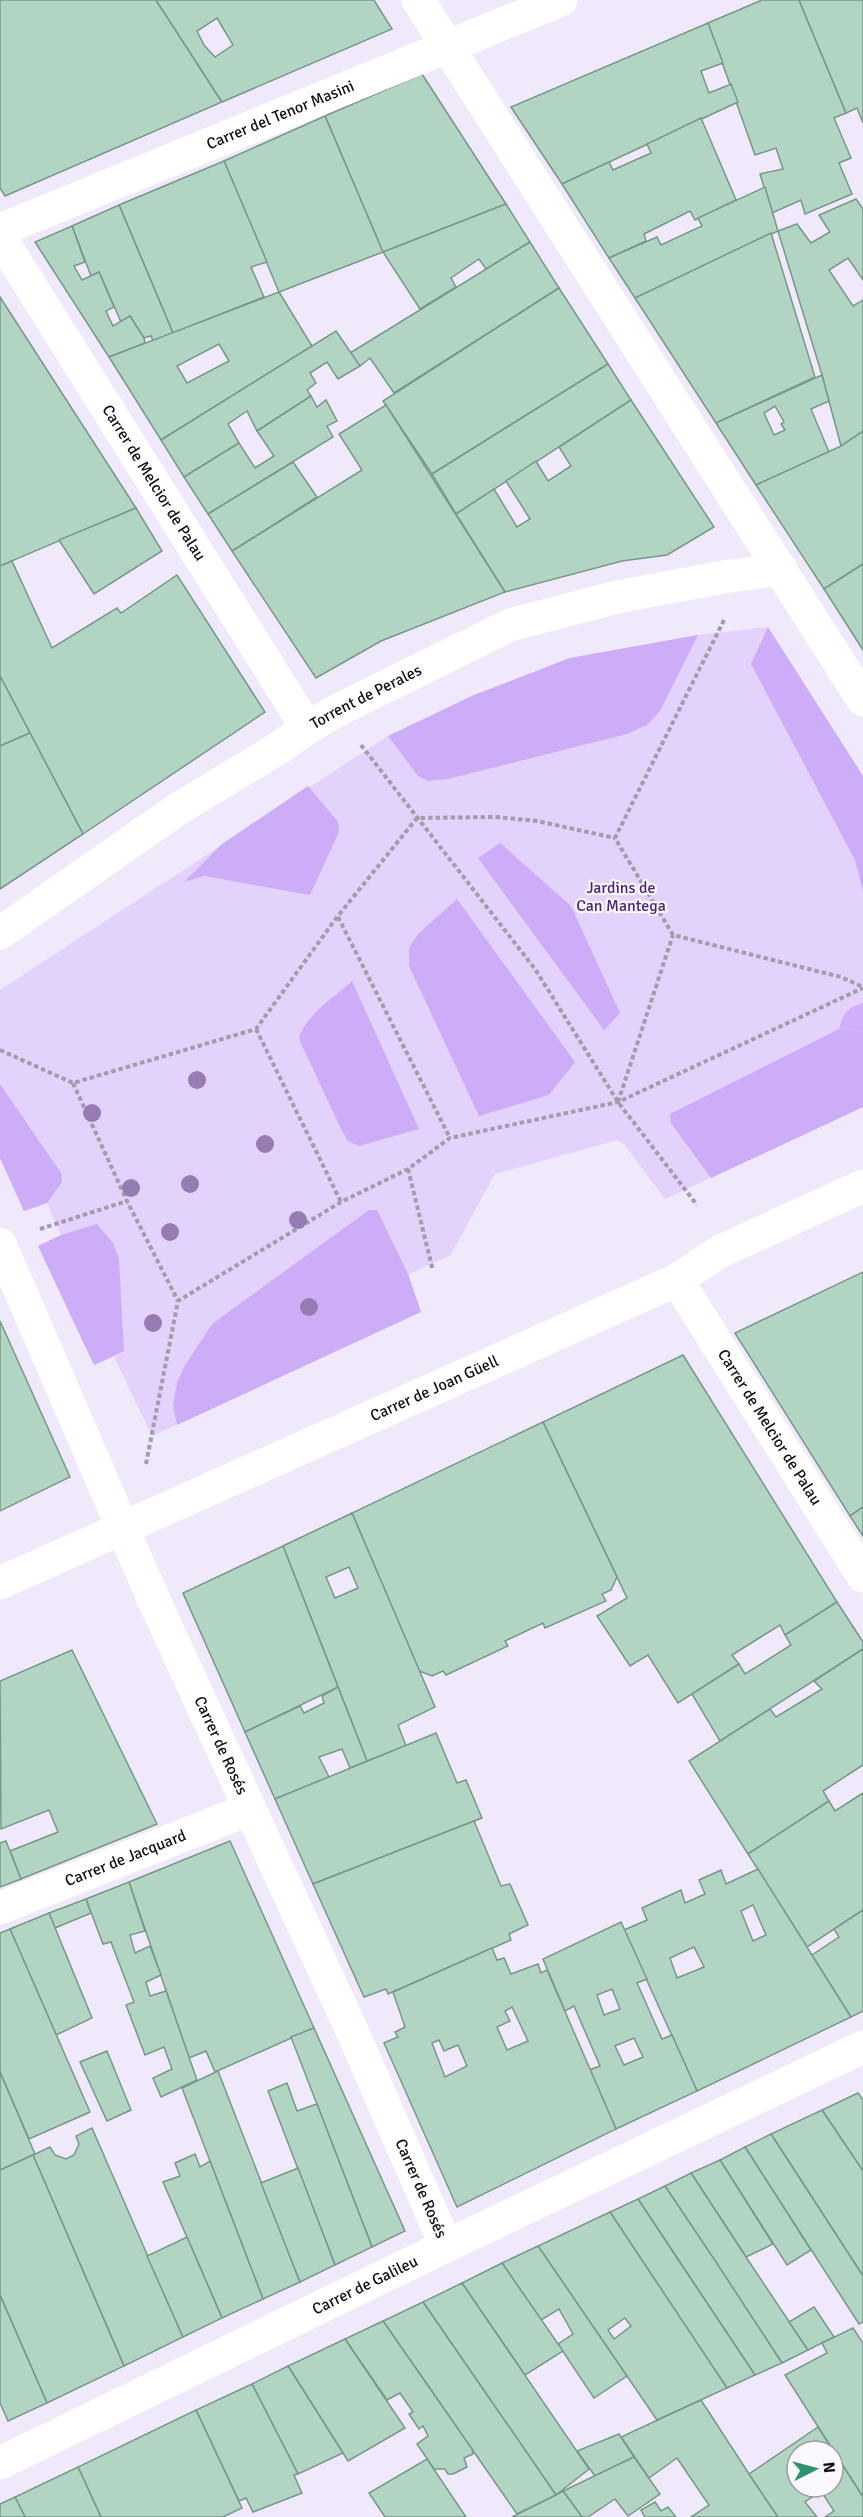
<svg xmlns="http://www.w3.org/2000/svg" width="863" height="2517" viewBox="0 0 863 2517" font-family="Signika,sans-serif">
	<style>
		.green { fill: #e3d2fb }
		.forest { fill: #cdadf8 }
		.water { fill: #d0b0fb }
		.building { fill: #b1d4c3; stroke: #779889; stroke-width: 1.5; fill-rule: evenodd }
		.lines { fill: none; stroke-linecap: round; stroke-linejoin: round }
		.path { stroke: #a29cab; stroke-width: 4; stroke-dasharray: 4.5 3; stroke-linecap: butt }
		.street { stroke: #fff; stroke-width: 33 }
		.tree { fill: #977cb3 }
		.labels { text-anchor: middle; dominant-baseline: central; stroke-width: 4.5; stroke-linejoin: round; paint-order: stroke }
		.street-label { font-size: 16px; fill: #130f19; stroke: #fbf9ff }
		.park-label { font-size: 16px; fill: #4e2278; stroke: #fbf9ff }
	</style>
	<rect width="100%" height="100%" fill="#f0e9fb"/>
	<path class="green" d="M768,627L863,776V1107L665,1199L624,1144L617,1140L495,1174L450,1256L408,1274L421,1312L152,1436L114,1357L94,1365L38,1246L61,1235L47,1203L24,1211L0,1158V990L388,736L474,695L570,658L698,635Z"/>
	<g class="forest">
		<path d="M768,627L863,776V891L855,860L751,664Z"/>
		<path d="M698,635L660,711L647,725L627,734L448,779L428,781L418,776L388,736L474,695L570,658Z"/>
		<path d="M308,786L338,822L339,832L310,895L204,876L184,882L222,844Z"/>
		<path d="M500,843L571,906L620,1013L604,1030L478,858Z"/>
		<path d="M457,899L575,1062L549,1095L479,1116L409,966V947L419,933Z"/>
		<path d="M352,981L419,1129L359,1146L348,1141L342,1131L299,1039C304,1016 335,997 352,981Z"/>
		<path d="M839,1029L863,1032V1107L711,1178L671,1123L670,1114Z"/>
		<path d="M0,1084L61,1173L62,1182L47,1203L24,1211L0,1158Z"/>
		<path d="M369,1210H377L408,1274L421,1312L177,1425L173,1405L177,1383L184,1367L212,1324Z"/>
		<path d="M97,1224L113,1243L119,1259L124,1351L94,1365L38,1246L61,1235Z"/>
	</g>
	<path class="water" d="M863,1003V1032L839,1029C843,1013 848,1007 863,1003Z"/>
	<g class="building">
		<path d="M0,0H156L222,102L5,196L0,188Z"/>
		<path d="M374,0L392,29L222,102L156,0ZM217,18L233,45L215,57L204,45L197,31Z"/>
		<path d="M762,0H799L846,113L834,118L851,158L839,163L852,194L805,214L801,200L772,213L760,174L783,169L776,148L755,155L708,23Z"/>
		<path d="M799,0H863V123L857,108L846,113Z"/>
		<path d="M708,23L723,63L701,71L709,93L731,84L738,102L562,184L511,107Z"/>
		<path d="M422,74L506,204L383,252L325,116Z"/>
		<path d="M325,116L383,252L279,292L224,161Z"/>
		<path d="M701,118L736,200L695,220L690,211L644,234L646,241L609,258L562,184L609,162L613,170L651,153L647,144Z"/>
		<path d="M224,161L267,262L251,267L264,297L173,333L119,205Z"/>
		<path d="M765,187L778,231L635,298L609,258L657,237L661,245L702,226L698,218Z"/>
		<path d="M856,199L863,209V280L848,258L829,270L853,306L863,300V431L841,446L822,375L778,231L797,224L811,243L830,232L819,215Z"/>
		<path d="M506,204L530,242L486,269L479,259L451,278L456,287L420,309L383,252Z"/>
		<path d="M119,205L173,333L153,341L151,336L144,338L130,316L121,322L99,272L91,276L72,226Z"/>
		<path d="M72,226L85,262L74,266L82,280L99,272L114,307L106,311L113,326L130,316L144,338L145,343L109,357L35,242Z"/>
		<path d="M771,233L815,377L716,423L635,298Z"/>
		<path d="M530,242L559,288L394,393L370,358L360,366L350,353Z"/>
		<path d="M559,288L608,364L432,474L383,401Z"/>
		<path d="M279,292L312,346L161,440L109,357ZM219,344L229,361L187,383L177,366Z"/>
		<path d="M0,297L136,508L0,566Z"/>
		<path d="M336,331L360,366L338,379L327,362L310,373L316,383L307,390L311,396L257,431L247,411L228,424L239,443L184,477L161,440Z"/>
		<path d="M608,364L631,400L456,514L432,474Z"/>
		<path d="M822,375L829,401L811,409L829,452L756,485L716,423ZM775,406L784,422L781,424L785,430L774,435L764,413Z"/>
		<path d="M311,396L317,407L326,400L337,421L327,426L333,437L208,514L184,477L239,443L255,468L274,456L257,431Z"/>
		<path d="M631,400L714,527L667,555L622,561L505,592L456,514L494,489L517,527L530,519L506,481L536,461L548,481L571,466L559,447Z"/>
		<path d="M386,405L505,592L381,641L316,678L232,551L362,470L339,434Z"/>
		<path d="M863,431V564L824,589L756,485L841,446Z"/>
		<path d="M293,462L317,497L232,551L208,514Z"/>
		<path d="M136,508L162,551L94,594L59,540Z"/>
		<path d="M12,561L52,648L117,608L121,613L177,575L265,712L83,834L0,676V566Z"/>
		<path d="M863,564V650L824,589Z"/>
		<path d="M0,676L30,733L0,746Z"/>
		<path d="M30,733L83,834L0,889V746Z"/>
		<path d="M863,1272V1507L850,1516L735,1333Z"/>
		<path d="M0,1321L70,1477L0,1511Z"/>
		<path d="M683,1355L837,1602L785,1635L780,1625L732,1655L739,1664L678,1703L648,1655L630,1666L597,1616L627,1598L543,1422Z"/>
		<path d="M543,1422L617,1577L611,1590L602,1594L606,1601L545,1628L543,1623L505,1641L508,1646L446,1675L443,1671L432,1676L419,1671L352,1513Z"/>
		<path d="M863,1507V1536L850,1516Z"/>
		<path d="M352,1513L435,1707L398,1725L406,1746L367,1761L283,1546ZM349,1567L358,1588L335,1598L326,1577Z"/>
		<path d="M283,1546L338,1687L245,1732L183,1593Z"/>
		<path d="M837,1602L863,1642V1649L720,1741L692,1694L739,1664L745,1674L791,1645L785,1635Z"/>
		<path d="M863,1649V1765L823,1791L829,1801L748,1854L689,1761L770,1709L776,1717L822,1689L814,1681Z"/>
		<path d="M72,1650L157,1824L21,1879L10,1851L58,1832L49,1810L1,1829L0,1681Z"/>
		<path d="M338,1687L367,1761L350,1768L342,1749L319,1757L329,1777L275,1799L245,1732L300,1706L304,1713L324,1703L322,1696Z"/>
		<path d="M436,1733L457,1783L466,1780L482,1818L313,1884L275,1799Z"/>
		<path d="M863,1793V1910L807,1947L748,1854L829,1801L835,1811Z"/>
		<path d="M474,1821L501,1886L510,1884L528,1925L509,1934L511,1940L388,1994L386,1989L364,1997L313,1884Z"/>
		<path d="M6,1841L21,1879L0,1887V1843Z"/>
		<path d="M230,1841L314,2028L215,2072L206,2051L189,2058L129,1882Z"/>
		<path d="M758,1869L851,2017L697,2091L624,1930L647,1920L642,1908L681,1890L685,1903L705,1894L699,1880L721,1870L726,1884ZM753,1905L766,1935L753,1941L741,1911ZM694,1947L704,1967L677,1978L670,1958Z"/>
		<path d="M129,1882L145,1931L130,1935L135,1953L150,1946L161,1975L146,1982L150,1996L166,1991L197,2080L161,2097L153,2078L172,2069L164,2047L145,2055L126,2005L134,2002L111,1942L103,1944L86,1899Z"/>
		<path d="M86,1899L91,1913L55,1928L49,1913Z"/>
		<path d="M863,1910V2011L851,2017L812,1955L839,1937L834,1929Z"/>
		<path d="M49,1913L92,2018L56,2035L10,1929Z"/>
		<path d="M621,1922L647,1979L637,1983L662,2039L672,2035L697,2091L616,2129L589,2070L600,2066L574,2006L565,2011L543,1959ZM612,1989L620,2009L604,2015L597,1995ZM634,2038L643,2057L624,2065L615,2046Z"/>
		<path d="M10,1929L90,2112L29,2139L0,2072V1933Z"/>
		<path d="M492,1948L497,1960L504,1958L511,1974L538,1964L541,1973L547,1970L616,2129L457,2207L384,2043L398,2037L395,2032L405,2027L393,1992ZM512,2007L528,2041L507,2050L497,2027L510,2021L505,2011ZM439,2040L444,2051L458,2045L467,2066L445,2077L432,2043Z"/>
		<path d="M314,2028L405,2231L372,2247L291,2037Z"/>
		<path d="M107,2051L131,2110L107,2121L80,2062Z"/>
		<path d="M218,2071L300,2282L263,2299L182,2088Z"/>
		<path d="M0,2072L35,2154L0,2170Z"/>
		<path d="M287,2083L297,2111L317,2104L372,2247L335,2265L268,2091Z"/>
		<path d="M858,2093L863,2100V2171L822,2110Z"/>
		<path d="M822,2110L863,2171V2276L771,2134Z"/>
		<path d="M92,2128L183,2337L124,2366L33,2155L50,2147L55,2155L66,2159L74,2155L79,2144L76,2136Z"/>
		<path d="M771,2134L863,2276V2322L859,2324L745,2147Z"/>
		<path d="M745,2147L811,2250L787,2265L720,2160Z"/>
		<path d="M195,2154L200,2167L210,2161L263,2299L222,2318L163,2182L180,2176L175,2163Z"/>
		<path d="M33,2155L124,2366L47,2403L0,2295V2170Z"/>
		<path d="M720,2160L773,2244L746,2257L691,2173Z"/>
		<path d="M298,2168L335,2265L300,2282L261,2183Z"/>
		<path d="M691,2173L746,2257L808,2350L782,2363L665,2186Z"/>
		<path d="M665,2186L716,2262L782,2363L755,2375L638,2199Z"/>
		<path d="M638,2199L689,2276L755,2375L727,2388L696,2342L610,2212Z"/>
		<path d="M610,2212L727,2388L657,2420L538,2246ZM625,2318L631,2326L614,2339L608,2330Z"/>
		<path d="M187,2237L222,2318L183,2337L147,2256Z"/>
		<path d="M538,2246L627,2376L594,2398L558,2344L573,2334L559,2309L541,2320L502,2263Z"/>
		<path d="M502,2263L563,2351L525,2375L462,2283Z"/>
		<path d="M462,2283L589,2469L556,2495L423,2302Z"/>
		<path d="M0,2295L47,2403L8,2421L0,2403Z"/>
		<path d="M423,2302L483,2389L556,2495L517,2514L383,2321Z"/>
		<path d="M814,2307L834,2337L808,2350L789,2322Z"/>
		<path d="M383,2321L472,2449L473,2454L464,2458L467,2467L453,2474H448L445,2469H434L417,2444L428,2436L423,2426L419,2429L409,2414L413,2412L400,2393L387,2400L345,2339Z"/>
		<path d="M853,2328L863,2343V2497L785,2375L827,2353L822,2343Z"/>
		<path d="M345,2339L405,2428L348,2461L288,2366Z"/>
		<path d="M288,2366L343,2453L298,2474L252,2384Z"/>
		<path d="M252,2384L298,2474L294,2475L302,2493L253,2512L246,2498L239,2501L196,2410Z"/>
		<path d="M701,2400L751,2477L778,2517H691L709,2505L677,2458L649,2478L621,2437Z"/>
		<path d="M196,2410L242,2508L223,2517H101L78,2467Z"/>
		<path d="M818,2427L863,2497V2517H825L834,2511L821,2491L805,2502L817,2517H778L749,2474ZM797,2451H833V2487H797Z"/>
		<path d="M619,2434L634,2457L595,2476L577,2451Z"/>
		<path d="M634,2457L660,2494L628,2516L615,2499L588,2517H582L563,2491Z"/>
		<path d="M427,2459L466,2517H385L369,2493Z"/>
		<path d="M78,2467L101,2517H25L15,2497Z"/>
		<path d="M563,2491L582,2517H512L556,2495Z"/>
		<path d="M15,2497L25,2517H0V2504Z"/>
		<path d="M655,2502L661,2511L668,2507L676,2517H645L641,2510Z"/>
	</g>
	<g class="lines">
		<g class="path">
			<path d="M724,620L615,838L673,935L841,977L863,987"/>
			<path d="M361,745L535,969L618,1102L697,1205"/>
			<path d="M338,917L450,1138"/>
			<path d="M256,1029L341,1202"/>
			<path d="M0,1050L73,1083L256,1029L337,917L417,818L496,817L537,821L615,838"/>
			<path d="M73,1083L127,1201L178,1301"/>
			<path d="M618,1102L673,935"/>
			<path d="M408,1169L433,1271"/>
			<path d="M40,1229L127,1201"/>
			<path d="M146,1464L178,1301L341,1202L408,1169L450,1138L618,1102L863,988"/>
		</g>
		<g class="street">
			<path d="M418,0L863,700"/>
			<path id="s1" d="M0,230L561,0"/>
			<path id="s2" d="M0,237L307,728"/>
			<path id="s3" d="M0,933L178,809L277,749L307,728L336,711L510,625L617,597L724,577L781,569"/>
			<path id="s4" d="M0,1244L152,1596L353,2033L446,2246"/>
			<path id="s5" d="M677,1280L863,1576"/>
			<path id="s6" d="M0,1583L677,1280L721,1251L863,1186"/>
			<path id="s7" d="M0,1908L250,1809"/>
			<path id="s8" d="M0,2463L446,2246L863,2047"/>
		</g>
	</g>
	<g class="tree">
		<circle cx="197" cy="1080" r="9"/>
		<circle cx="92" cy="1113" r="9"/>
		<circle cx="265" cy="1144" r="9"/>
		<circle cx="190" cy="1184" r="9"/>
		<circle cx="131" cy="1188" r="9"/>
		<circle cx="298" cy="1220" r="9"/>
		<circle cx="170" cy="1232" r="9"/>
		<circle cx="309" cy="1307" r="9"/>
		<circle cx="153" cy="1323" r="9"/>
	</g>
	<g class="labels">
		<g class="street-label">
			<text stroke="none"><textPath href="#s1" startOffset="303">Carrer del Tenor Masini</textPath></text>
			<text stroke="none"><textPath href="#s2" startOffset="290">Carrer de Melcior de Palau</textPath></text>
			<text stroke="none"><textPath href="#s3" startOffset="436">Torrent de Perales</textPath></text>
			<text stroke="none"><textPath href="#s6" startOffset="476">Carrer de Joan Güell</textPath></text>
			<text stroke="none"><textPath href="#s5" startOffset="174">Carrer de Melcior de Palau</textPath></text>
			<text stroke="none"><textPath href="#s4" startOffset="548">Carrer de Rosés</textPath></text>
			<text stroke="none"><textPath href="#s7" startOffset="135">Carrer de Jacquard</textPath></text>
			<text stroke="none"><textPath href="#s4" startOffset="1034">Carrer de Rosés</textPath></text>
			<text stroke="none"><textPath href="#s8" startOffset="406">Carrer de Galileu</textPath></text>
		</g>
		<g class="park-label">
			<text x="621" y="888">Jardins de<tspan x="621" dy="18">Can Mantega</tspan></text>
		</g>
	</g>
	<g transform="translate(815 2469) rotate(84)"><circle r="28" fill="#fbf9ff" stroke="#9e9ba3" stroke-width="1.5"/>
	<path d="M0-4.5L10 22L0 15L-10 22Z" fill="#2d936f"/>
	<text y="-9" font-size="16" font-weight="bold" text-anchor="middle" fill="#130f19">N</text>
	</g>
</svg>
